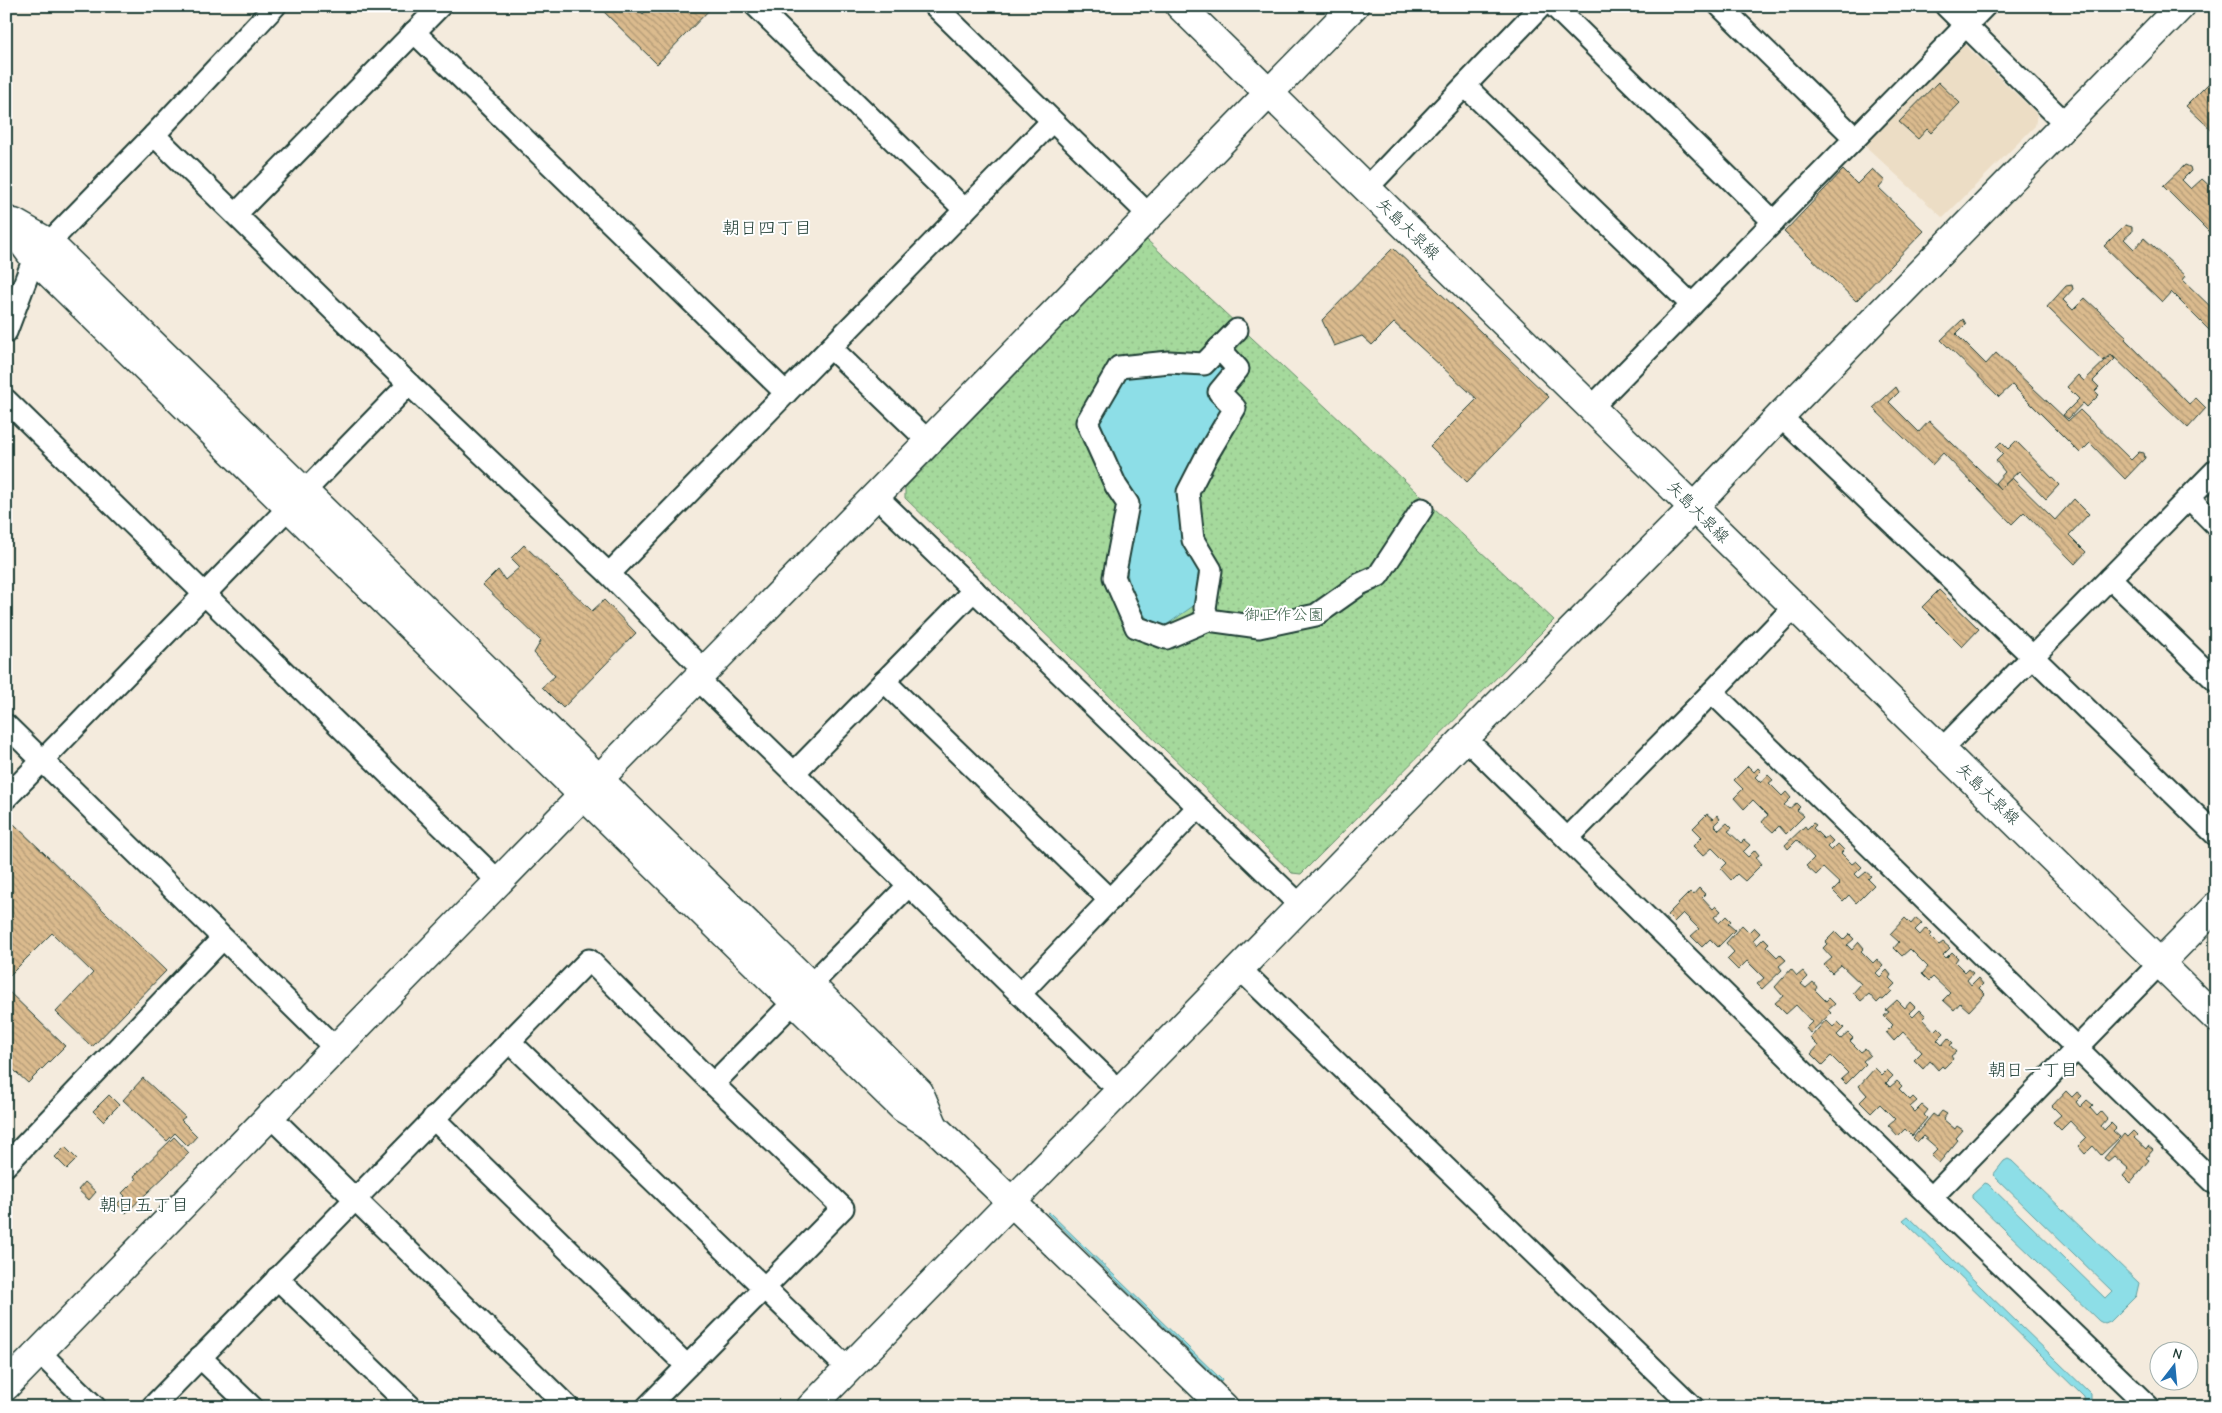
<svg xmlns="http://www.w3.org/2000/svg" width="2222" height="1413" viewBox="0 0 2222 1413" font-family="'Comic Neue','Klee One',sans-serif">
	<style>
		.built { fill: #ecddc5 }
		.park { fill: url(#park-dots); stroke: #628b68 }
		.water { fill: #8ddee7; stroke: #619e9f }
		.building { fill: url(#building-back-hatch); stroke: #1f3d34 }
		.lines { fill: none; stroke-linecap: round; stroke-linejoin: round }
		.street-casing { stroke: #1f3d34; stroke-width: 25 }
		.secondary-casing { stroke: #1f3d34; stroke-width: 31 }
		.street { stroke: #fff; stroke-width: 21 }
		.secondary { stroke: #fff; stroke-width: 28 }
		.labels { text-anchor: middle; dominant-baseline: central; stroke-width: 4; stroke-linejoin: round; paint-order: stroke }
		.street-label { font-size: 16px; fill: #1f3d34; stroke: #fff }
		.park-label { font-size: 16px; fill: #40644e; stroke: #fff }
		.neighbourhood-label { font-size: 18px; fill: #1f3d34; stroke: #fff }
	</style>
	<defs>
		<pattern id="park-dots" width="8" height="8" patternUnits="userSpaceOnUse" patternTransform="scale(1.25)"><rect width="8" height="8" fill="#a5d99c"/><path d="M2 2h.1M6 6h.1" fill="none" stroke="#8ebb87" stroke-width="1.8" stroke-linecap="round"/></pattern>
		<pattern id="building-back-hatch" width="6" height="6" patternUnits="userSpaceOnUse" patternTransform="scale(1.25)"><rect width="6" height="6" fill="#dbbb8e"/><path d="M-1 5l2 2M0 0l6 6M5-1l2 2" fill="none" stroke="#b19975"/></pattern>
	</defs>
	<rect width="100%" height="100%" fill="#f4ebdd"/>
	<filter id="ink" filterUnits="userSpaceOnUse"><feTurbulence type="fractalNoise" baseFrequency=".02" numOctaves="2"/><feDisplacementMap in="SourceGraphic" scale="10" xChannelSelector="R" yChannelSelector="G"/><feConvolveMatrix kernelMatrix="1 2 1 2 8 2 1 2 1" color-interpolation-filters="sRGB"/></filter>
	<g filter="url(#ink)">
		<path class="built" d="M1965,45L2037,114L2035,126L1943,218L1862,143L1956,46Z"/>
		<path class="park" d="M1147,240L1554,620L1301,874L1292,873L905,498V488Z"/>
		<g class="water">
			<path d="M1217,359L1231,372V410L1181,489L1204,572L1196,604L1162,628L1152,627L1130,591L1124,550L1137,519L1132,491L1111,465L1099,427L1108,395L1126,377L1157,369L1180,375H1204Z"/>
			<path d="M2008,1159L2012,1161L2139,1283L2136,1296L2110,1322L2105,1324L2099,1321L1972,1198V1195L1985,1183L1988,1184L2106,1299L2113,1292L1993,1175L2004,1161Z"/>
			<path d="M1049,1212L1222,1380L1221,1382L1047,1213Z"/>
			<path d="M1908,1216L2091,1394V1407H2085L2084,1397L1903,1220Z"/>
		</g>
		<g class="building">
			<path d="M598,6H634L643,14L651,6H713L657,64Z"/>
			<path d="M2216,76V134L2186,106Z"/>
			<path d="M1938,82L1960,103L1931,133L1927,129L1918,139L1899,122Z"/>
			<path d="M2185,165L2190,167L2191,171L2182,180L2191,189L2202,179L2216,192V239L2163,186Z"/>
			<path d="M1872,169L1885,181L1879,188L1924,231L1856,301L1784,232L1843,170L1857,184Z"/>
			<path d="M2125,225L2132,227V232L2124,239L2134,249L2144,238L2186,276L2183,280L2216,312V337L2171,292L2162,302L2104,246Z"/>
			<path d="M1393,248L1549,397L1467,482L1430,446L1477,399L1394,323L1372,345L1362,336L1334,346L1322,320Z"/>
			<path d="M2072,285L2073,289L2063,300L2073,310L2085,298L2127,337L2125,339L2189,404L2196,398L2206,408L2188,428L2111,354L2103,361L2047,307L2066,286Z"/>
			<path d="M1963,319L1966,324L1956,334L1986,364L1996,353L2068,421L2080,410L2131,460L2139,452L2144,453L2145,458L2125,479L2090,443L2080,453L2012,385L1999,397L1941,340Z"/>
			<path d="M2111,355L2115,359L2093,381L2099,387L2095,391L2099,395L2087,407L2083,403L2068,419L2063,415L2079,399L2067,387L2078,375L2084,381Z"/>
			<path d="M1896,387L1899,392L1889,402L1919,432L1929,421L2000,489L2012,478L2055,520L2074,499L2089,514L2069,535L2086,552L2075,564L2024,512L2012,524L1943,453L1932,465L1873,408Z"/>
			<path d="M2016,441L2059,485L2046,499L2019,471L2000,489L1995,483L2005,472L1996,461L2003,454L1996,447L2001,442L2008,449Z"/>
			<path d="M524,545L592,611L604,600L636,633L563,708L542,687L555,676L534,653L541,641L483,585L498,570L505,580L520,567L511,558Z"/>
			<path d="M1939,590L1979,629L1962,647L1922,607Z"/>
			<path d="M1748,766L1754,772L1758,768L1761,771L1755,777L1761,783L1768,775L1773,780L1769,783L1782,796L1786,792L1791,798L1784,805L1789,809L1796,803L1800,807L1797,810L1804,816L1786,834L1779,826L1773,832L1762,822L1768,815L1753,800L1744,809L1734,798L1743,789L1734,780Z"/>
			<path d="M1707,814L1713,819L1717,815L1720,819L1714,825L1719,830L1727,823L1732,828L1728,831L1741,843L1744,840L1750,845L1743,852L1748,857L1755,850L1759,855L1756,857L1762,864L1745,881L1737,874L1731,880L1721,869L1727,863L1712,848L1703,856L1693,846L1702,837L1693,828Z"/>
			<path d="M1813,823L1816,825L1813,828L1824,839L1828,836L1833,841L1827,847L1831,851L1838,844L1844,850L1841,853L1852,864L1856,861L1862,867L1855,874L1859,878L1866,872L1871,876L1868,879L1874,885L1856,903L1849,895L1843,901L1833,891L1840,884L1823,868L1816,875L1806,866L1814,858L1797,840L1788,849L1785,845L1805,826L1807,829Z"/>
			<path d="M14,824L166,971L92,1047L56,1012L93,973L52,933L6,979V832Z"/>
			<path d="M1699,888L1705,894L1702,897L1713,909L1716,906L1721,911L1714,917L1719,923L1726,916L1731,921L1728,924L1735,930L1718,947L1710,939L1702,947L1691,936L1699,929L1683,913L1674,922L1667,915L1690,892L1693,895Z"/>
			<path d="M1905,918L1911,924L1916,918L1922,923L1915,930L1920,935L1926,928L1932,934L1930,936L1939,945L1943,942L1950,948L1943,955L1946,958L1952,952L1958,958L1955,962L1965,972L1968,969L1973,973L1967,980L1971,985L1978,978L1983,984L1979,988L1985,994L1969,1011L1960,1003L1954,1010L1943,1000L1950,993L1933,977L1929,981L1922,974L1928,967L1910,949L1902,956L1894,948L1899,942L1890,934Z"/>
			<path d="M1742,925L1749,932L1754,927L1760,933L1753,940L1757,945L1764,938L1769,943L1766,946L1777,957L1780,954L1786,960L1779,966L1782,970L1762,989L1757,984L1764,978L1747,961L1738,970L1727,959L1734,952L1726,943Z"/>
			<path d="M1835,932L1843,940L1849,934L1854,939L1847,945L1852,950L1859,942L1864,948L1861,951L1873,963L1877,959L1883,966L1876,973L1880,977L1887,970L1891,975L1889,978L1895,984L1890,989L1892,991L1883,1000L1881,999L1877,1003L1869,994L1861,1001L1853,993L1861,984L1841,965L1832,973L1824,965L1832,958L1823,948L1827,944L1825,942Z"/>
			<path d="M1791,969L1797,976L1803,971L1808,977L1801,984L1806,988L1813,982L1817,987L1815,990L1826,1001L1829,998L1835,1004L1828,1010L1831,1013L1810,1033L1806,1028L1812,1022L1796,1005L1786,1014L1775,1003L1783,996L1775,987Z"/>
			<path d="M6,989L65,1046L28,1083L6,1063Z"/>
			<path d="M1897,1000L1905,1008L1910,1002L1915,1007L1909,1013L1913,1017L1920,1010L1926,1016L1923,1019L1934,1031L1938,1027L1944,1033L1937,1040L1942,1045L1948,1038L1953,1043L1950,1045L1956,1052L1951,1056L1953,1059L1944,1068L1942,1066L1938,1070L1930,1061L1923,1069L1914,1060L1922,1052L1903,1032L1894,1041L1886,1032L1893,1025L1884,1016L1889,1012L1886,1010Z"/>
			<path d="M1826,1020L1833,1027L1838,1022L1844,1028L1837,1035L1841,1039L1848,1033L1853,1038L1850,1041L1861,1052L1865,1049L1870,1055L1863,1061L1866,1064L1846,1084L1841,1079L1848,1073L1831,1056L1822,1065L1811,1054L1818,1046L1810,1038Z"/>
			<path d="M1875,1068L1882,1075L1887,1070L1893,1076L1886,1083L1890,1087L1897,1081L1902,1086L1899,1089L1910,1100L1913,1097L1917,1101L1910,1107L1915,1112L1922,1105L1928,1110L1924,1115L1927,1118L1912,1136L1905,1129L1898,1136L1888,1125L1895,1119L1880,1104L1871,1113L1860,1102L1867,1095L1859,1086Z"/>
			<path d="M143,1078L185,1117L181,1120L197,1136L188,1146L175,1133L167,1141L123,1100Z"/>
			<path d="M2066,1091L2072,1097L2077,1092L2082,1096L2076,1102L2080,1107L2087,1100L2093,1105L2090,1108L2097,1116L2101,1112L2107,1119L2101,1126L2104,1130L2111,1123L2116,1128L2113,1131L2120,1137L2101,1155L2093,1146L2085,1154L2078,1146L2086,1138L2070,1121L2061,1130L2053,1122L2061,1115L2052,1106Z"/>
			<path d="M109,1095L119,1105L103,1121L93,1111Z"/>
			<path d="M1942,1111L1947,1114L1943,1119L1955,1129L1957,1126L1963,1130L1956,1138L1958,1140L1939,1163L1931,1156L1938,1149L1923,1136L1917,1142L1913,1138L1933,1114L1937,1117Z"/>
			<path d="M2133,1131L2137,1135L2134,1138L2146,1149L2148,1146L2153,1150L2146,1158L2149,1160L2130,1183L2123,1176L2129,1169L2114,1156L2108,1161L2104,1158L2124,1134L2127,1137Z"/>
			<path d="M174,1137L189,1153L126,1213L117,1204L125,1196L122,1193L136,1179L134,1176Z"/>
			<path d="M65,1147L77,1159L67,1169L55,1157Z"/>
			<path d="M85,1182L96,1192L89,1200L78,1190Z"/>
		</g>
		<g class="lines">
			<g class="street-casing">
				<g id="street">
					<path d="M756,6L965,210"/>
					<path d="M935,6L1149,215"/>
					<path d="M1554,6L1774,222"/>
					<path d="M1720,6L1855,138"/>
					<path d="M1946,6L2066,124"/>
					<path d="M414,32L786,393"/>
					<path d="M1465,86L1692,305"/>
					<path d="M154,135L409,384L609,574L704,670"/>
					<path d="M1367,188L1541,6"/>
					<path d="M237,213L440,6"/>
					<path d="M1237,330L1204,364L1169,362L1119,367L1087,422L1116,486L1128,504L1114,577L1136,627L1166,638L1208,620L1259,627L1316,615L1360,584L1378,576L1422,509"/>
					<path d="M6,332L34,258L154,135L275,6"/>
					<path d="M831,348L928,441"/>
					<path d="M6,400L498,881"/>
					<path d="M1591,408L1985,6"/>
					<path d="M1780,416L2033,657L2216,835"/>
					<path d="M875,495L1301,906"/>
					<path d="M2189,498L2216,525"/>
					<path d="M609,574L1052,121"/>
					<path d="M2110,578L2216,681"/>
					<path d="M1794,607L1712,692L2216,1184"/>
					<path d="M1208,620L1205,608L1211,570L1193,540L1188,492L1207,455L1235,408L1219,392L1238,369L1219,348"/>
					<path d="M884,681L1110,900"/>
					<path d="M706,687L1107,1079"/>
					<path d="M6,725L335,1048"/>
					<path d="M1465,738L1920,1187L2149,1407"/>
					<path d="M1942,749L2216,470"/>
					<path d="M794,773L974,590"/>
					<path d="M6,798L409,384"/>
					<path d="M1568,838L1712,692"/>
					<path d="M1240,969L1693,1407"/>
					<path d="M1020,994L1198,807"/>
					<path d="M509,1041L848,1369"/>
					<path d="M713,1084L909,885"/>
					<path d="M269,1115L568,1407"/>
					<path d="M433,1118L687,1366"/>
					<path d="M6,1165L222,939"/>
					<path d="M1932,1197L2160,963"/>
					<path d="M277,1278L411,1407"/>
					<path d="M40,1353L95,1407"/>
					<path d="M200,1357L252,1407"/>
					<path d="M152,1407L589,960L713,1084L843,1208L647,1407"/>
				</g>
			</g>
			<g class="secondary-casing">
				<g id="secondary">
					<path d="M1180,6L2216,1018"/>
					<path d="M6,220L34,258L903,1108L934,1127L1224,1407"/>
					<path d="M14,223L49,243L810,985L919,1092L934,1127"/>
					<path d="M2160,963L2216,906"/>
					<path d="M6,1386L1354,6"/>
					<path d="M811,1407L1465,738L1693,508L1780,416L2181,6"/>
				</g>
			</g>
			<use href="#street" class="street"/>
			<use href="#secondary" class="secondary"/>
		</g>
	</g>
	<g class="labels">
		<g class="street-label">
			<text transform="translate(1408 229) rotate(44)">矢島大泉線</text>
			<text transform="translate(1698 512) rotate(45)">矢島大泉線</text>
			<text transform="translate(1988 794) rotate(44)">矢島大泉線</text>
		</g>
		<g class="park-label">
			<text x="1284" y="615">御正作公園</text>
		</g>
		<g class="neighbourhood-label">
			<text x="767" y="228">朝日四丁目</text>
			<text x="2033" y="1070">朝日一丁目</text>
			<text x="144" y="1205">朝日五丁目</text>
		</g>
	</g>
	<rect width="2222" height="1413" fill="none" stroke="#fff" stroke-width="25"/>
	<rect x="12" y="12" width="2197" height="1388" fill="none" stroke="#1f3d34" stroke-width="2" filter="url(#ink)"/>
	<g transform="translate(2174 1366) rotate(16)"><circle r="24" fill="#ffffff" stroke="#a5b1ae"/>
	<path d="M0-4L9 19L0 12L-9 19Z" fill="#1f6fb2"/>
	<text y="-8" font-size="14" font-weight="bold" text-anchor="middle" fill="#1f3d34">N</text>
	</g>
</svg>
